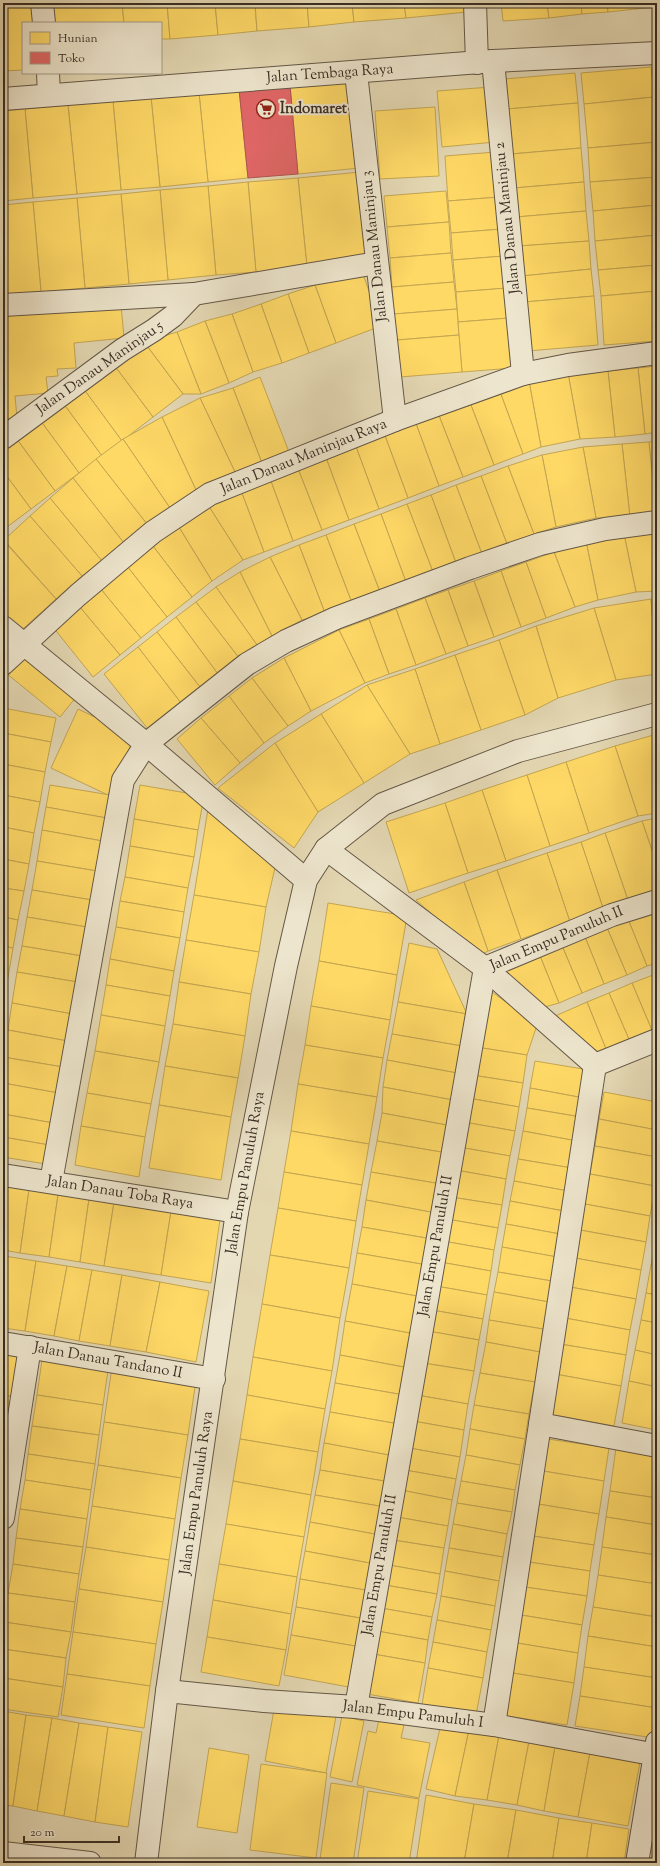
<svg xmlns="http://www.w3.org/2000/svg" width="660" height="1866" viewBox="0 0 660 1866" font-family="'Sorts Mill Goudy',serif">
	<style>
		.homes { fill: #ffd966; stroke: #c4a652 }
		.shops { fill: #e06666; stroke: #ae5552 }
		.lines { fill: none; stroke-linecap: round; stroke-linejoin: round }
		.minor-casing { stroke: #645847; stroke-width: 24 }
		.tertiary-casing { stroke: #645847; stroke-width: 24 }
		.minor { stroke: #ede5cd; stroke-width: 22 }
		.tertiary { stroke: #ede5cd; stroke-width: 22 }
		.labels { text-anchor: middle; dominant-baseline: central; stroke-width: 4; stroke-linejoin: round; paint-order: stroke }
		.street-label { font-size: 15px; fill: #392e23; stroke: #ede5cd }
		.poi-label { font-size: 15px; font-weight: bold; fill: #392e23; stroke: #ede5cd; text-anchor: start }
	</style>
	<rect width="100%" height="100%" fill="#e3d7b2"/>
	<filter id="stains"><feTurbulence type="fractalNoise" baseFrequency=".005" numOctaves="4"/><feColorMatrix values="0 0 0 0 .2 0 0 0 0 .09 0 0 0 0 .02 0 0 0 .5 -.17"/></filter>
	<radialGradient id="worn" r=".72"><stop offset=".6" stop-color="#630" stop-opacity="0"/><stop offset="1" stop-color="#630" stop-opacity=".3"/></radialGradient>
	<g class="homes">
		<path d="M3,3H37L39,23H23V70L3,71Z"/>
		<path d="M52,3H122L124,23H53Z"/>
		<path d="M122,3H167L170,39H161V23H124Z"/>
		<path d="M167,3H215L218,35L170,39Z"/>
		<path d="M215,3H255L257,31L218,35Z"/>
		<path d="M255,3H307L309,27L257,31Z"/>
		<path d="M307,3H352L354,22L309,27Z"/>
		<path d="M352,3H404L406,18L354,22Z"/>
		<path d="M404,3H466L467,12L406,18Z"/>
		<path d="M501,3H547L549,18L503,21Z"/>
		<path d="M547,3H581L582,14L549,18Z"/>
		<path d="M581,3H607L608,12L582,14Z"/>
		<path d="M607,3H636V9L608,12Z"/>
		<path d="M636,3H656V7L636,9Z"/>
		<path d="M651,67L654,97L584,104L581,73Z"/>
		<path d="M575,73L578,103L507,109L504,79Z"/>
		<path d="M352,79L360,168L298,174L290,85Z"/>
		<path d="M491,87L495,142L442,147L437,91Z"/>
		<path d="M239,89L248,178L208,182L199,93Z"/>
		<path d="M199,93L208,182L160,187L151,97Z"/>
		<path d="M151,97L160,187L121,190L113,101Z"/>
		<path d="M654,97L657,142L588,148L584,104Z"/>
		<path d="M113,101L121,190L77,194L68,105Z"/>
		<path d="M578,103L581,148L511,154L507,109Z"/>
		<path d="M68,105L77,194L33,198L25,109Z"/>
		<path d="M435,107L439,176L380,179L375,111Z"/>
		<path d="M25,109L33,198L3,201V111Z"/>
		<path d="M657,142V177L590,182L588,148Z"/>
		<path d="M581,148L584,182L514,188L511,154Z"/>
		<path d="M496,152L499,197L448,201L445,156Z"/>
		<path d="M360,172L369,261L307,267L298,178Z"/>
		<path d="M657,177V205L593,211L590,182Z"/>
		<path d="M298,178L307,267L256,272L248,182Z"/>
		<path d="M248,182L256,272L216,275L208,186Z"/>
		<path d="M584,182L586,211L516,217L514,188Z"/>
		<path d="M208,186L216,275L168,280L160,190Z"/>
		<path d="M160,190L168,280L129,284L121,194Z"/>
		<path d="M446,191L449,222L387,227L384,196Z"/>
		<path d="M121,194L129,284L85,288L77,198Z"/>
		<path d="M499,197L502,229L451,233L448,201Z"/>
		<path d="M77,198L85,288L41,292L33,202Z"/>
		<path d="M33,202L41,292L3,295V205Z"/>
		<path d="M657,205V235L595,241L593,211Z"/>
		<path d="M586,211L589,241L519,246L516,217Z"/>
		<path d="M449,222L451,253L390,258L387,227Z"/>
		<path d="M502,229L504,256L453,260L451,233Z"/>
		<path d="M657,235V265L598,270L595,241Z"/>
		<path d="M589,241L591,269L522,276L519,246Z"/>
		<path d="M451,253L454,282L392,287L390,258Z"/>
		<path d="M504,256L507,288L456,292L453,260Z"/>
		<path d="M657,265V291L601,296L598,270Z"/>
		<path d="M361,268L381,326L336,343L315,285Z"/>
		<path d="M591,269L594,296L524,302L522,276Z"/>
		<path d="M454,282L457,309L394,314L392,287Z"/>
		<path d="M315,285L336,343L309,353L288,294Z"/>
		<path d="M507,288L509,318L458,322L456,292Z"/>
		<path d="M657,291V341L604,345L601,296Z"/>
		<path d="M288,294L309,353L282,363L261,304Z"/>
		<path d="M594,296L598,345L528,351L524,302Z"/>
		<path d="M261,304L282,363L253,372L232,314Z"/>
		<path d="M121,305L124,338L74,343L76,368L57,369L58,376L46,377L48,393L15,396L17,418L3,419V388H7L3,315Z"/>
		<path d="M457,309L459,335L397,340L394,314Z"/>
		<path d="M232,314L253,372L229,383L205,321Z"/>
		<path d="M509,318L513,368L462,372L458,322Z"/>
		<path d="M205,321L229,383L201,394L177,332Z"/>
		<path d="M177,332L201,394H183L144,342Z"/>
		<path d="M459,335L462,372L400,377L397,340Z"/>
		<path d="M144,342L183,394L153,417L114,365Z"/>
		<path d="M114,365L153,417L122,441L83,388Z"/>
		<path d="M657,366V432L645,434L638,368Z"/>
		<path d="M638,368L645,434L615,437L608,371Z"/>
		<path d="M608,371L615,437L580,439L568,373Z"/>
		<path d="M568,373L580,439L541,447L529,381Z"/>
		<path d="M260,377L289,452L262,463L233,388Z"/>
		<path d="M529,381L541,447L523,454L499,389Z"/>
		<path d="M83,388L122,441L102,456L63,403Z"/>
		<path d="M233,388L262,463L235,472L200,398Z"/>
		<path d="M499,389L523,454L494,465L469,400Z"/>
		<path d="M200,398L235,472L196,490L162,417Z"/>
		<path d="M469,400L494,465L463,477L438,413Z"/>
		<path d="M63,403L102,456L79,473L40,420Z"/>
		<path d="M438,413L463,477L439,486L415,421Z"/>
		<path d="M162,417L196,490L170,508L123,439Z"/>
		<path d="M40,420L79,473L55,491L16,438Z"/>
		<path d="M415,421L439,486L408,498L384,433Z"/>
		<path d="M384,433L408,498L379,509L355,444Z"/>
		<path d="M16,438L55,491L31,509L3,471V448Z"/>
		<path d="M123,439L170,508L147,524L96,459Z"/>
		<path d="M657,441V514H656L649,442Z"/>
		<path d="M649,442L656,514L630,517L622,444Z"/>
		<path d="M355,444L379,509L349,520L325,455Z"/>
		<path d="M622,444L630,517L596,518L583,447Z"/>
		<path d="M583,447L596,518L556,527L542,455Z"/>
		<path d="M325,455L349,520L322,530L297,466Z"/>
		<path d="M542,455L556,527L534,534L508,466Z"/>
		<path d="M96,459L147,524L124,543L73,478Z"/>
		<path d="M297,466L322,530L293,541L269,476Z"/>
		<path d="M508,466L534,534L507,544L481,476Z"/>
		<path d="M3,471L31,509L7,527L3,522Z"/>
		<path d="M269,476L293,541L264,552L240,488Z"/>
		<path d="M481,476L507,544L482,554L456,485Z"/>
		<path d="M73,478L124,543L102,561L50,498Z"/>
		<path d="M456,485L482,554L456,563L431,495Z"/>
		<path d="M240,488L264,552L243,560L208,505Z"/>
		<path d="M431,495L456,563L433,572L407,504Z"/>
		<path d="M50,498L102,561L82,576L30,516Z"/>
		<path d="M407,504L433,572L406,582L381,514Z"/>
		<path d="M208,505L243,560L212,581L177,524Z"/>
		<path d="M381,514L406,582L380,592L354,524Z"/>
		<path d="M30,516L82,576L56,599L4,540Z"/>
		<path d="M177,524L212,581L192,597L153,546Z"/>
		<path d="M354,524L380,592L352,603L326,535Z"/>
		<path d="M655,530L657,545V591L636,592L624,534Z"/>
		<path d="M624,534L636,592L598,600L586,541Z"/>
		<path d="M326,535L352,603L325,613L299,545Z"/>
		<path d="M3,540L56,599L15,636L3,623Z"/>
		<path d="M586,541L598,600L575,607L554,552Z"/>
		<path d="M299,545L325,613L302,620L270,557Z"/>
		<path d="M153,546L192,597L167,617L127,566Z"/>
		<path d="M554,552L575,607L546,618L526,562Z"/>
		<path d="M270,557L302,620L272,636L240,572Z"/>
		<path d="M526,562L546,618L521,627L501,571Z"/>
		<path d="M127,566L167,617L141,638L100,588Z"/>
		<path d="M501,571L521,627L494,637L474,581Z"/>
		<path d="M240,572L272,636L257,645L216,587Z"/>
		<path d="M474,581L494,637L468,646L448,590Z"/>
		<path d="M216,587L257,645L239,658L196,602Z"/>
		<path d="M100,588L141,638L120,655L79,606Z"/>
		<path d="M448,590L468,646L446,654L425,598Z"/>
		<path d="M425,598L446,654L416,665L396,609Z"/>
		<path d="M651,599L657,674L616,680L594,608Z"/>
		<path d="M651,599H657V671Z"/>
		<path d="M196,602L239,658L218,674L176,617Z"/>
		<path d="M79,606L120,655L93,677L53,627Z"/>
		<path d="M594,608L616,680L558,698L536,626Z"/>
		<path d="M396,609L416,665L389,674L369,619Z"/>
		<path d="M176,617L218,674L200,687L157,632Z"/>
		<path d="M369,619L389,674L365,683L339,630Z"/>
		<path d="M536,626L558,698L525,715L499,640Z"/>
		<path d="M339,630L365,683L311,711L284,658Z"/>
		<path d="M157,632L200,687L181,703L138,647Z"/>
		<path d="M499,640L525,715L481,730L455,655Z"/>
		<path d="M138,647L181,703L148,729L104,674Z"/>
		<path d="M23,652L77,696L60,717L6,673Z"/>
		<path d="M455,655L481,730L440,744L415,669Z"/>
		<path d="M284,658L311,711L288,726L252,678Z"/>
		<path d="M415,669L440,744L410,754L367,685Z"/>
		<path d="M252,678L288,726L264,743L229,696Z"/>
		<path d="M367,685L410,754L364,783L321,714Z"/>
		<path d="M229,696L264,743L240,763L201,718Z"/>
		<path d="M3,708L56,718L51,742L3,733Z"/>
		<path d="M78,709L135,736L108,795L51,768Z"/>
		<path d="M321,714L364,783L318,812L275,743Z"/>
		<path d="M201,718L240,763L215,785L177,739Z"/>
		<path d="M3,733L51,742L45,772L3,764Z"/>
		<path d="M657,734V813L638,816L615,746Z"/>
		<path d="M275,743L318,812L294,848L218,788Z"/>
		<path d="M615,746L638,816L589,833L566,762Z"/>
		<path d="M566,762L589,833L550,846L527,775Z"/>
		<path d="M3,764L45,772L40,802L3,795Z"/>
		<path d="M527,775L550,846L506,861L482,790Z"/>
		<path d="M50,785L116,796L112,819L46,807Z"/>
		<path d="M140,785L204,796L198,830L134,819Z"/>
		<path d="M482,790L506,861L468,873L445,803Z"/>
		<path d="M3,795L40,802L34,833L3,827Z"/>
		<path d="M209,803L277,859L266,907L194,895Z"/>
		<path d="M445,803L468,873L409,893L386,822Z"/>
		<path d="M46,807L112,819L108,842L42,830Z"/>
		<path d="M657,818V865L642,821Z"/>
		<path d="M134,819L198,830L194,857L130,846Z"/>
		<path d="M642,821L657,865V893L629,903L605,833Z"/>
		<path d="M3,827L34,833L29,864L3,859Z"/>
		<path d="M42,830L108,842L103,872L37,861Z"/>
		<path d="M605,833L629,903L604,911L581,842Z"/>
		<path d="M581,842L604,911L570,922L547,853Z"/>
		<path d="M130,846L194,857L188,888L125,877Z"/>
		<path d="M547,853L570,922L521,939L497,870Z"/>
		<path d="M3,859L29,864L24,891L3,888Z"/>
		<path d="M37,861L103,872L98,901L32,890Z"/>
		<path d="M497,870L521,939L488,951L464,882Z"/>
		<path d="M125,877L188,888L184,912L120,901Z"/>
		<path d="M464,882L488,951L479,956L416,900Z"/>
		<path d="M3,888L24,891L18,920L3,917Z"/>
		<path d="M32,890L98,901L93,928L27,917Z"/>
		<path d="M194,895L266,907L259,952L186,940Z"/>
		<path d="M120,901L184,912L180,938L116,927Z"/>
		<path d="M328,903L407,916L397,975L319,961Z"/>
		<path d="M657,907V963L647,966L626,914Z"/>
		<path d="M626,914L647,966L627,975L605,923Z"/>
		<path d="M3,917L18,920L13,948L3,946Z"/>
		<path d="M27,917L93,928L88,957L22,946Z"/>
		<path d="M605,923L627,975L604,984L583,932Z"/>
		<path d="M116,927L180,938L174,971L110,959Z"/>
		<path d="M583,932L604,984L582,993L560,941Z"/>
		<path d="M186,940L259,952L251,994L179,982Z"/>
		<path d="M560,941L582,993L559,1003L538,951Z"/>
		<path d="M409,943L437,949L467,1014L398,1002Z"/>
		<path d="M3,946L13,948L8,977L3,976Z"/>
		<path d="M22,946L88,957L84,983L17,972Z"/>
		<path d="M538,951L559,1003L541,1008L498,966Z"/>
		<path d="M110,959L174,971L170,996L106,985Z"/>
		<path d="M319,961L397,975L390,1020L311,1006Z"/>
		<path d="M17,972L84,983L78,1015L12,1003Z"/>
		<path d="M653,975L657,985V1034L654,1035L632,983Z"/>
		<path d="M3,976L8,977L3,1002Z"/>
		<path d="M179,982L251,994L245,1036L173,1024Z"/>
		<path d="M632,983L654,1035L631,1044L609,993Z"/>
		<path d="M106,985L170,996L165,1026L101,1015Z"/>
		<path d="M488,989L537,1025L527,1055L476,1047Z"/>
		<path d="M609,993L631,1044L608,1054L587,1002Z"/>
		<path d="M398,1002L467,1014L462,1046L392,1034Z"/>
		<path d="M587,1002L608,1054H601L553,1017Z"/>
		<path d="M12,1003L78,1015L73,1042L8,1030Z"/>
		<path d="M311,1006L390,1020L383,1058L305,1045Z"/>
		<path d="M101,1015L165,1026L159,1062L95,1051Z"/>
		<path d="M173,1024L245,1036L238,1078L165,1066Z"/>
		<path d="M8,1030L73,1042L69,1068L3,1057Z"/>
		<path d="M392,1034L462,1046L457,1073L387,1060Z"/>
		<path d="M305,1045L383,1058L377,1097L298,1084Z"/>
		<path d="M476,1047L527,1055L523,1083L472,1075Z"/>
		<path d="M95,1051L159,1062L151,1104L87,1093Z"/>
		<path d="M3,1057L69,1068L64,1094L3,1083Z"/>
		<path d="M387,1060L457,1073L453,1100L383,1087Z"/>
		<path d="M535,1061L589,1070L584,1098L530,1088Z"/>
		<path d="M165,1066L238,1078L231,1117L159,1105Z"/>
		<path d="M472,1075L523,1083L519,1107L468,1098Z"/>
		<path d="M3,1083L64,1094L59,1124L3,1114Z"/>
		<path d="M298,1084L377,1097L369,1144L291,1131Z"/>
		<path d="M383,1087L453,1100L452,1126L382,1113Z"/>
		<path d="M530,1088L584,1098L581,1117L527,1108Z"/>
		<path d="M604,1092L657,1102V1130L599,1119Z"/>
		<path d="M87,1093L151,1104L145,1137L81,1126Z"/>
		<path d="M468,1098L519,1107L515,1131L464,1122Z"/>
		<path d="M159,1105L231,1117L221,1180L149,1168Z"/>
		<path d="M527,1108L581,1117L577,1141L523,1131Z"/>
		<path d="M382,1113L452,1126L447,1153L377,1141Z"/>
		<path d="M3,1114L59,1124L55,1146L3,1137Z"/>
		<path d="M599,1119L657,1130V1157L595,1146Z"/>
		<path d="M464,1122L515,1131L510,1156L459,1147Z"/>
		<path d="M81,1126L145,1137L139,1177L75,1165Z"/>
		<path d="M291,1131L369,1144L362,1185L284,1172Z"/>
		<path d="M523,1131L577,1141L572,1168L518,1159Z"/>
		<path d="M3,1137L55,1146L52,1165L3,1157Z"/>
		<path d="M377,1141L447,1153L441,1184L371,1172Z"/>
		<path d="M595,1146L657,1157L655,1186L590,1174Z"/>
		<path d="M459,1147L510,1156L506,1179L456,1170Z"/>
		<path d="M518,1159L572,1168L568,1191L514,1181Z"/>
		<path d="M456,1170L506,1179L502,1205L451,1197Z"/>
		<path d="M284,1172L362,1185L356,1221L278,1208Z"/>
		<path d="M371,1172L441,1184L436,1213L366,1200Z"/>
		<path d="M590,1174L655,1186L650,1216L585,1204Z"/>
		<path d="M3,1179L30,1183L20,1253L3,1250Z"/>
		<path d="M514,1181L568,1191L564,1211L510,1201Z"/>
		<path d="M30,1183L59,1188L49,1257L20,1253Z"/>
		<path d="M59,1188L90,1192L80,1262L49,1257Z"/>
		<path d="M90,1192L115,1196L104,1266L80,1262Z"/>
		<path d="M115,1196L172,1205L161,1275L104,1266Z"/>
		<path d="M451,1197L502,1205L498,1228L447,1219Z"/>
		<path d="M366,1200L436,1213L432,1239L362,1227Z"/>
		<path d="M510,1201L564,1211L560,1234L506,1224Z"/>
		<path d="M585,1204L650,1216L646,1242L580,1230Z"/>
		<path d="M172,1205L221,1212L211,1283L161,1275Z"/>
		<path d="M278,1208L356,1221L349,1268L270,1255Z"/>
		<path d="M447,1219L498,1228L494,1250L443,1241Z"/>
		<path d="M506,1224L560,1234L557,1257L502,1247Z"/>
		<path d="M362,1227L432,1239L427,1265L357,1253Z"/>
		<path d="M580,1230L646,1242L641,1270L575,1258Z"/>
		<path d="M657,1235V1266L651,1265Z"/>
		<path d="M443,1241L494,1250L491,1271L440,1262Z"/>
		<path d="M502,1247L557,1257L552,1281L498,1272Z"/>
		<path d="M357,1253L427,1265L422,1297L352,1284Z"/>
		<path d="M270,1255L349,1268L340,1318L262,1304Z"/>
		<path d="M4,1256L36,1261L25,1331L3,1328Z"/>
		<path d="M575,1258L641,1270L636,1299L570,1287Z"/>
		<path d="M36,1261L67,1266L54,1336L25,1331Z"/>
		<path d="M440,1262L491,1271L487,1295L436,1286Z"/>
		<path d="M651,1265L657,1266V1295L646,1293Z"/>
		<path d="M67,1266L92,1270L79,1341L54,1336Z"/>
		<path d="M92,1270L122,1275L110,1346L79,1341Z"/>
		<path d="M498,1272L552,1281L549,1302L494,1292Z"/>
		<path d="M122,1275L160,1282L146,1352L110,1346Z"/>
		<path d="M160,1282L209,1291L196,1362L146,1352Z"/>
		<path d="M352,1284L422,1297L415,1334L345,1321Z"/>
		<path d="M436,1286L487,1295L483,1319L432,1310Z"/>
		<path d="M570,1287L636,1299L630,1330L565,1318Z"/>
		<path d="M494,1292L549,1302L543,1329L489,1320Z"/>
		<path d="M646,1293L657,1295V1323L641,1320Z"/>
		<path d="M262,1304L340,1318L332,1371L253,1357Z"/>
		<path d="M432,1310L483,1319L479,1340L428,1331Z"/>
		<path d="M565,1318L630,1330L626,1355L560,1344Z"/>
		<path d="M489,1320L543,1329L540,1352L486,1342Z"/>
		<path d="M641,1320L657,1323V1355L635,1350Z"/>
		<path d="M345,1321L415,1334L409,1368L340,1355Z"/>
		<path d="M428,1331L479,1340L474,1371L423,1363Z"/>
		<path d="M486,1342L540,1352L535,1382L480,1373Z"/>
		<path d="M560,1344L626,1355L621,1386L555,1374Z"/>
		<path d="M3,1349L22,1352L15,1397L3,1395Z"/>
		<path d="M635,1350L657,1355V1387L629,1381Z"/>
		<path d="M43,1353L109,1363L103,1405L37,1395Z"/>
		<path d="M340,1355L409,1368L404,1395L335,1383Z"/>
		<path d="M253,1357L332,1371L325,1409L247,1395Z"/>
		<path d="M423,1363L474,1371L468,1404L417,1395Z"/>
		<path d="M112,1367L196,1380L188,1435L104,1422Z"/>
		<path d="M480,1373L535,1382L529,1414L474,1405Z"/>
		<path d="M555,1374L621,1386L614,1426L548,1414Z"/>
		<path d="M629,1381L657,1387V1430L622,1423Z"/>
		<path d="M335,1383L404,1395L399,1424L330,1412Z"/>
		<path d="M3,1395L15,1397L11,1428L3,1427Z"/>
		<path d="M37,1395L103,1405L99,1435L32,1426Z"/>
		<path d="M247,1395L325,1409L318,1452L240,1439Z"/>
		<path d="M417,1395L468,1404L464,1430L413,1421Z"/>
		<path d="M474,1405L529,1414L525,1439L470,1429Z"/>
		<path d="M330,1412L399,1424L394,1456L324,1443Z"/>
		<path d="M413,1421L464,1430L460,1457L409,1448Z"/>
		<path d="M104,1422L188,1435L181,1478L98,1465Z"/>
		<path d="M32,1426L99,1435L95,1464L28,1454Z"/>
		<path d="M470,1429L525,1439L520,1465L466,1455Z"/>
		<path d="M240,1439L318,1452L311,1495L233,1481Z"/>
		<path d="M548,1439L609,1448L604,1481L543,1471Z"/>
		<path d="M324,1443L394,1456L390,1482L320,1470Z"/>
		<path d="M409,1448L460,1457L456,1479L405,1470Z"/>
		<path d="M616,1448L657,1454V1498L610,1491Z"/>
		<path d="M28,1454L95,1464L91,1490L25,1480Z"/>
		<path d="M466,1455L520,1465L515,1490L461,1481Z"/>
		<path d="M98,1465L181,1478L175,1519L92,1506Z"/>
		<path d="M320,1470L390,1482L385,1507L315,1495Z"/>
		<path d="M405,1470L456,1479L452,1500L401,1490Z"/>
		<path d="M543,1471L604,1481L599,1514L538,1504Z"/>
		<path d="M25,1480L91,1490L87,1519L20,1509Z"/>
		<path d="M233,1481L311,1495L304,1537L226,1524Z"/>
		<path d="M461,1481L515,1490L512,1512L457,1503Z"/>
		<path d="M401,1490L452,1500L448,1526L397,1517Z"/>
		<path d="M610,1491L657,1498V1525L606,1517Z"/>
		<path d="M315,1495L385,1507L380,1535L310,1522Z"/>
		<path d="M457,1503L512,1512L507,1534L453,1524Z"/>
		<path d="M538,1504L599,1514L594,1545L533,1536Z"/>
		<path d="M92,1506L175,1519L169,1560L86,1547Z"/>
		<path d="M20,1509L87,1519L83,1547L16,1538Z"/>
		<path d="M397,1517L448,1526L444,1548L393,1540Z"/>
		<path d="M606,1517L657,1525V1555L602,1547Z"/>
		<path d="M310,1522L380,1535L375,1564L305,1551Z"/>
		<path d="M226,1524L304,1537L297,1577L219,1564Z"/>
		<path d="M453,1524L507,1534L503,1557L449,1548Z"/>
		<path d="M533,1536L594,1545L590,1571L529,1562Z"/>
		<path d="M16,1538L83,1547L79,1574L13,1564Z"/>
		<path d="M393,1540L444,1548L440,1574L389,1565Z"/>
		<path d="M86,1547L169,1560L163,1602L79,1589Z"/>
		<path d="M602,1547L657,1555V1584L598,1575Z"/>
		<path d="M449,1548L503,1557L499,1581L445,1571Z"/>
		<path d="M305,1551L375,1564L371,1591L300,1579Z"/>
		<path d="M529,1562L590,1571L587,1596L525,1587Z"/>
		<path d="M13,1564L79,1574L75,1602L8,1593Z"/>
		<path d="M219,1564L297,1577L291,1614L213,1600Z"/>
		<path d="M389,1565L440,1574L437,1594L385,1585Z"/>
		<path d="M445,1571L499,1581L495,1606L441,1596Z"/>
		<path d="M598,1575L657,1584V1617L593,1607Z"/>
		<path d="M300,1579L371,1591L366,1619L296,1607Z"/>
		<path d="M385,1585L437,1594L432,1617L381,1608Z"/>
		<path d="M525,1587L587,1596L582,1625L521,1615Z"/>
		<path d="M79,1589L163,1602L156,1644L73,1632Z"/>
		<path d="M8,1593L75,1602L71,1632L4,1622Z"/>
		<path d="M441,1596L495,1606L491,1630L437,1620Z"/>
		<path d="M213,1600L291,1614L286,1650L207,1637Z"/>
		<path d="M296,1607L366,1619L361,1647L291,1635Z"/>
		<path d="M593,1607L657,1617V1647L588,1636Z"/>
		<path d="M381,1608L432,1617L428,1640L377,1631Z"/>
		<path d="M521,1615L582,1625L578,1653L517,1643Z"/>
		<path d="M437,1620L491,1630L487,1652L433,1642Z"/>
		<path d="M4,1622L71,1632L66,1658L3,1649Z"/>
		<path d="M377,1631L428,1640L425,1663L373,1654Z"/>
		<path d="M73,1632L156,1644L150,1686L67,1674Z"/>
		<path d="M291,1635L361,1647L354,1688L284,1675Z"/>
		<path d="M588,1636L657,1647V1678L584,1667Z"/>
		<path d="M207,1637L286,1650L279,1686L201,1672Z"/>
		<path d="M433,1642L487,1652L483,1678L428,1668Z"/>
		<path d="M517,1643L578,1653L574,1683L513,1673Z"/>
		<path d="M3,1649L66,1658L63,1687L3,1678Z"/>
		<path d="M373,1654L425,1663L418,1703L367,1694Z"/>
		<path d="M584,1667L657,1678V1708L580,1696Z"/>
		<path d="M428,1668L483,1678L476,1715L422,1705Z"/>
		<path d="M513,1673L574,1683L567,1725L506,1716Z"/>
		<path d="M67,1674L150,1686L144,1728L61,1715Z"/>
		<path d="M3,1678L63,1687L58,1717L3,1709Z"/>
		<path d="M580,1696L657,1708L654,1738L575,1726Z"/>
		<path d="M275,1704L336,1716L326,1773L265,1761Z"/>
		<path d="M3,1711L26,1715L13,1806L3,1805Z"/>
		<path d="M26,1715L52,1718L37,1811L13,1806Z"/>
		<path d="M342,1716L364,1721L352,1782L330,1777Z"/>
		<path d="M52,1718L79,1723L64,1816L37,1811Z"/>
		<path d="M379,1719L404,1725L401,1738L430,1743L419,1798L357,1785L368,1731L376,1733Z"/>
		<path d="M79,1723L108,1727L95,1822L64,1816Z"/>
		<path d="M441,1724L469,1730L455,1796L426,1789Z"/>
		<path d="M108,1727L142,1732L128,1827L95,1822Z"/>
		<path d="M469,1730H500L487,1800L455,1796Z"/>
		<path d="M500,1730L530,1736L517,1805L487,1800Z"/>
		<path d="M530,1736L556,1741L544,1811L517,1805Z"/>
		<path d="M556,1741L591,1747L578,1817L544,1811Z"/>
		<path d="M591,1747L641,1757L628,1826L578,1817Z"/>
		<path d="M209,1748L249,1755L237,1833L197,1827Z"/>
		<path d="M261,1764L327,1773L316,1858L250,1850Z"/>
		<path d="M331,1783L364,1788L353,1863L320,1859Z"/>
		<path d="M368,1791L419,1799L409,1863H357Z"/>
		<path d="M426,1795L474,1804L464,1863H416Z"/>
		<path d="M474,1804L516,1810L507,1863H464Z"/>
		<path d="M516,1810L559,1818L552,1863H507Z"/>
		<path d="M559,1818L592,1823L586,1863H552Z"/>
		<path d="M592,1823L629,1829L624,1863H586Z"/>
		<path d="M656,1834L657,1863H651Z"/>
	</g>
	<path class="shops" d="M290,85L298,174L248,178L239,89Z"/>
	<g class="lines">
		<g class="minor-casing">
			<g id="minor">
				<path d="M42,3L44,23"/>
				<path d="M475,3L477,63"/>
				<path d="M493,61L523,374"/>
				<path d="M48,73L49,95"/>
				<path d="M356,73L395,420"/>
				<path d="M3,305L194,294L377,263"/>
				<path d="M3,438L122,350L154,330L173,316L194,294"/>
				<path d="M3,627L146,744L306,880"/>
				<path d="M3,664L78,595L153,532L210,494L395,420L523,374L568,365L657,353"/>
				<path d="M326,849L485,968L595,1065"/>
				<path d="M3,1175L237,1212"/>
				<path d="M51,1182L123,780L146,744L247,664L286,641L336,618L470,568L540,544L605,529L657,522"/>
				<path d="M3,1343L214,1379"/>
				<path d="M540,1424L657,1446"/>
				<path d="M3,1518L30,1347"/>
				<path d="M167,1691L264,1701L356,1707L494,1725L657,1755"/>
				<path d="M356,1707L485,968L612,915L657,901"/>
				<path d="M494,1725L595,1065L657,1040"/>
				<path d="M3,1853L90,1863"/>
				<path d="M146,1863L167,1691L237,1212L286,966L306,880L326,849L383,804L518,751L657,714"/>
				<path d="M637,1863L657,1742"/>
			</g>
		</g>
		<g class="tertiary-casing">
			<path id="tertiary" d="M3,99L493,61L657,53"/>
		</g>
		<use href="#minor" class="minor"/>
		<use href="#tertiary" class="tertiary"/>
	</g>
	<defs>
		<g id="supermarket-ring" transform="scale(1)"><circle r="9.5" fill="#ede5cd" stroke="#8f2418" stroke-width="1.5"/><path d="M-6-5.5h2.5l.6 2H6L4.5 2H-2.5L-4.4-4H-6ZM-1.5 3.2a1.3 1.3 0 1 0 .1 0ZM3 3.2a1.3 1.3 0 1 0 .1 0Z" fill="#8f2418"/></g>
	</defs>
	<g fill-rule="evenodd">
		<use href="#supermarket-ring" x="266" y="109"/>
	</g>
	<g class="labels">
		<g class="street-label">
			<text transform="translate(330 74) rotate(-4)">Jalan Tembaga Raya</text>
			<text transform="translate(508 218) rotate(-96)">Jalan Danau Maninjau 2</text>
			<text transform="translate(375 246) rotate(-96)">Jalan Danau Maninjau 3</text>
			<text transform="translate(100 368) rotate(-35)">Jalan Danau Maninjau 5</text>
			<text transform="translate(304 457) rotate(-22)">Jalan Danau Maninjau Raya</text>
			<text transform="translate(557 939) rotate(-23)">Jalan Empu Panuluh II</text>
			<text transform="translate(246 1173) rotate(-80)">Jalan Empu Panuluh Raya</text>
			<text transform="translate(120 1193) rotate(9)">Jalan Danau Toba Raya</text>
			<text transform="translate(436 1246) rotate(-80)">Jalan Empu Panuluh II</text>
			<text transform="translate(108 1361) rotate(10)">Jalan Danau Tandano II</text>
			<text transform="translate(197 1493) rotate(-82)">Jalan Empu Panuluh Raya</text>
			<text transform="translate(380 1565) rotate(-80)">Jalan Empu Panuluh II</text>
			<text transform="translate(413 1715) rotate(7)">Jalan Empu Pamuluh I</text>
		</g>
		<g class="poi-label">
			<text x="280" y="109">Indomaret</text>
		</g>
	</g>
	<rect width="660" height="1866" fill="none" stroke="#e3d7b2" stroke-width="16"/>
	<rect x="4" y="4" width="652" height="1858" fill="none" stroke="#392e23" stroke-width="2"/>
	<rect x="8" y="8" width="644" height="1850" fill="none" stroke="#392e23"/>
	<rect x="22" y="22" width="140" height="52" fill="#ede5cd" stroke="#a59c89"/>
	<rect x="30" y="32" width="20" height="12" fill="#ffd966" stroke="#a59c89"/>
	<text x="58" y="42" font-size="12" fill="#392e23">Hunian</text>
	<rect x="30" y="52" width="20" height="12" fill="#e06666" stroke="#a59c89"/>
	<text x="58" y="62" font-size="12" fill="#392e23">Toko</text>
	<path d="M24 1836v6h95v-6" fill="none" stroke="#392e23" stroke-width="2"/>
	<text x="30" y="1836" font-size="12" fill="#392e23" stroke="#ede5cd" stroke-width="3" paint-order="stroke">20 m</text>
	<rect width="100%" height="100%" filter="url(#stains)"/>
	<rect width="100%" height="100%" fill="url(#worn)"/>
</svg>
